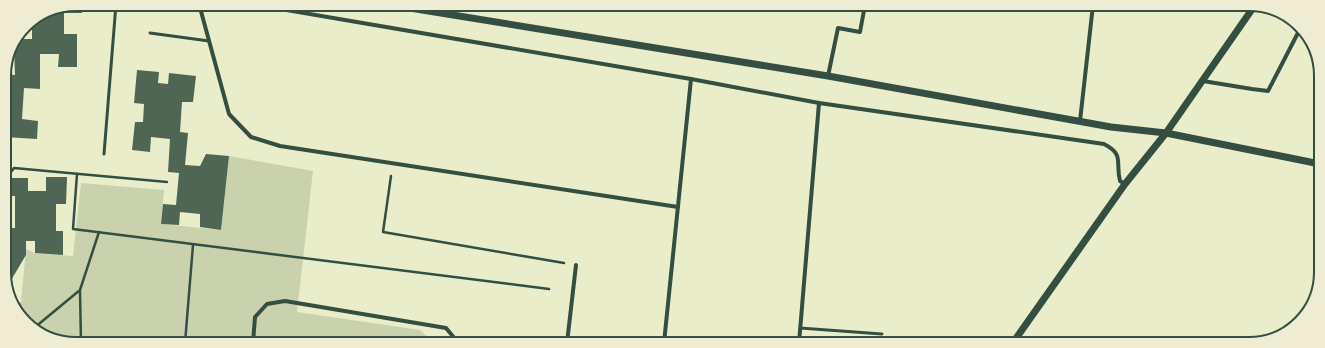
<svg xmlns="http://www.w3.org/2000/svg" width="1325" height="348" viewBox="0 0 1325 348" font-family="'PT Sans',sans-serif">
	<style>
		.green { fill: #cad2ad }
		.building { fill: #4f6655 }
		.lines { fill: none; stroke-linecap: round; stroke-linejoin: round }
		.path { stroke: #344e41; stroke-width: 2.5 }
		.service { stroke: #344e41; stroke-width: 3 }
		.minor { stroke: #344e41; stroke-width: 4 }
		.tertiary { stroke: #344e41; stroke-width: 7 }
		.rim { fill: none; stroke: #344e41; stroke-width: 2 }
	</style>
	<rect width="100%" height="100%" fill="#e9edc9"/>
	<path class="green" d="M229,156L313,171L297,312L420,330L434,343H62L25,323L20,313L26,249L35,253L73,256L81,183L164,190L161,224L221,230Z"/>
	<g class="building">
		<path d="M76,4H82V13H64V34H77V67H58L59,54H40V89L24,88L22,119L38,121L37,139L5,137L4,74L15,75L14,50L19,39H32V21L49,9Z"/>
		<path d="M137,70L159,72L158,83L168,84L169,73L196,76L193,102H182L180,132L188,133L185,165L200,166L206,154L229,156L221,230L200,227V214L180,212L179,225L161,224L163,204L176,205L179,173L168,172L170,139L151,137L150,152L132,150L135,122H143L144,104L134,103Z"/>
		<path d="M46,177H67L66,204H56V231H63V255L35,253V241H26V255L10,282L11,295L21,304L20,313L5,286V228H15V196H9V178H28V191H46Z"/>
	</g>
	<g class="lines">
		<g class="path">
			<path d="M77,174L73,229L549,289"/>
			<path d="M391,176L383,232L564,263"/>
			<path d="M5,180L14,168L167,182"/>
			<path d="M80,291L81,343"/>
			<path d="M34,328L80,290L99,232"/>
			<path d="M185,343L193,245"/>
		</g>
		<g class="service">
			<path d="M150,33L209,41"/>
			<path d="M104,154L116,4"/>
			<path d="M800,328L882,334"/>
		</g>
		<g class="minor">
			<path d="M199,4L229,114L251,137L280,146L678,207"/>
			<path d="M251,4L691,79L819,103L1104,144C1125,155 1115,162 1120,181L1125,184"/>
			<path d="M828,76L838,28L860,32L865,5"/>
			<path d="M1203,81L1252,89L1268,91L1301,27"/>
			<path d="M1080,121L1093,5"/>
			<path d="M1313,298L1320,261"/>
			<path d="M253,343L255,317L267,304L285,301L446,328L456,340L457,343"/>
			<path d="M567,343L576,265"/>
			<path d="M664,343L691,79"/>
			<path d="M799,343L819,103"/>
		</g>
		<g class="tertiary">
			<path d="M385,4L828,76L1111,127L1166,133L1320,164"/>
			<path d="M1012,344L1125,184L1166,133L1255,5"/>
		</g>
	</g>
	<path d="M0 0H1325V348H0ZM76 11H1249A65 65 0 0 1 1314 76V272A65 65 0 0 1 1249 337H76A65 65 0 0 1 11 272V76A65 65 0 0 1 76 11Z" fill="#eeecd3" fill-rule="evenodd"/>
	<path class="rim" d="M76 11H1249A65 65 0 0 1 1314 76V272A65 65 0 0 1 1249 337H76A65 65 0 0 1 11 272V76A65 65 0 0 1 76 11Z"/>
</svg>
